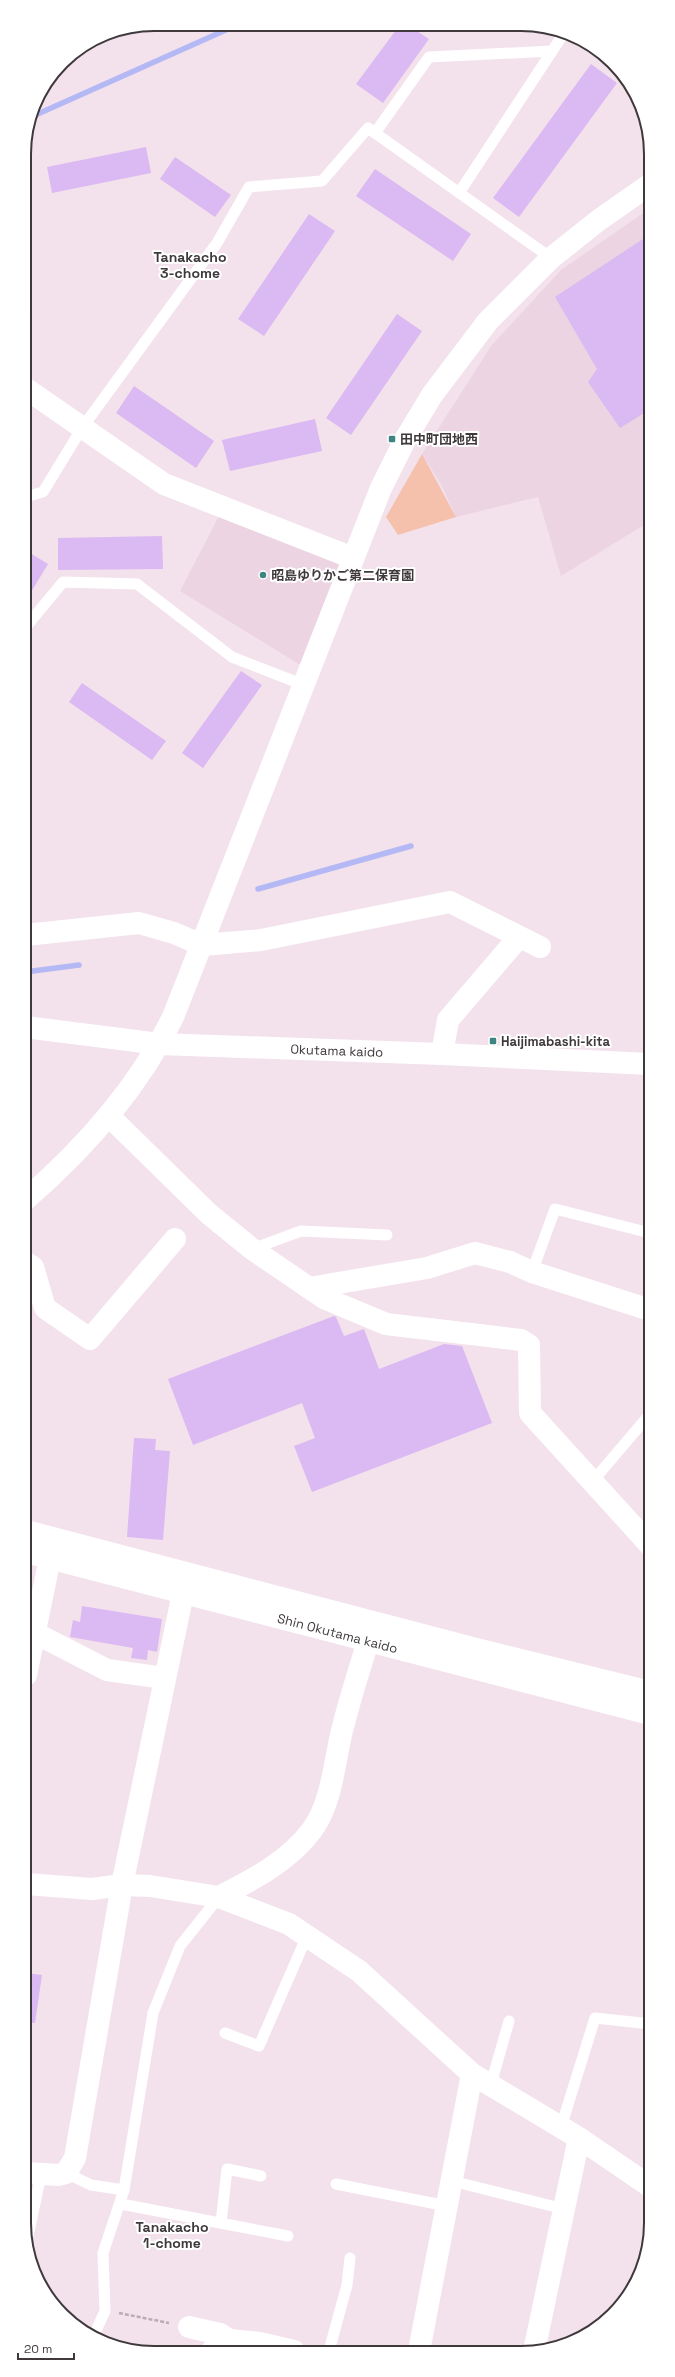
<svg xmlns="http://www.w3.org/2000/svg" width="675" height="2377" viewBox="0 0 675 2377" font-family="'Space Grotesk','Noto Sans JP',sans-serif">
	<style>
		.built { fill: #ecd4e2 }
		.green { fill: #f6c1ac }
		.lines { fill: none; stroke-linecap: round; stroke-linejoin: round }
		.stream { stroke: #b4b8f5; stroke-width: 5.5 }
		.building { fill: #dbb9f2 }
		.path { stroke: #baacb4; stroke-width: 2.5; stroke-dasharray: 4 2; stroke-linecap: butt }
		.lane { stroke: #fff; stroke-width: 11 }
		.street { stroke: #fff; stroke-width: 22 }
		.secondary { stroke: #fff; stroke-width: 22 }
		.primary { stroke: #fff; stroke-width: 22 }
		.poi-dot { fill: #3d8581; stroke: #fff; stroke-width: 1.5 }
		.labels { text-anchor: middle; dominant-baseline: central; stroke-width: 4; stroke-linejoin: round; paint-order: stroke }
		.poi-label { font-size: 13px; font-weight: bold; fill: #3f393c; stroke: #fff; text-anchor: start }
		.street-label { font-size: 13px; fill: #3f393c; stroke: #fff }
		.neighbourhood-label { font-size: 14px; font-weight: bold; fill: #3f393c; stroke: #fff }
		.rim { fill: none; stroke: #3f393c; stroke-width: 2 }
	</style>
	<rect width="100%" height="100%" fill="#f3e2ec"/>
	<g class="built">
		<path d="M649,209V522L561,576L538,497L456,517L442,486L422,454L491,346L561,270Z"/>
		<path d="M220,514L345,559L302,666L180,591Z"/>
	</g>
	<path class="green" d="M422,454L456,517L398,535L386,517Z"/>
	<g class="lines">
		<g class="stream">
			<path d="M31,117L237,25"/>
			<path d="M258,889L411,846"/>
			<path d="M25,972L79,965"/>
		</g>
	</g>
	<g class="building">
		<path d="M399,26H409L429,39L383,103L356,84Z"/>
		<path d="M591,64L617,83L519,217L493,198Z"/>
		<path d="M146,147L151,173L52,193L47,167Z"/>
		<path d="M175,157L231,195L215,217L160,179Z"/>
		<path d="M375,169L471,234L453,261L356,196Z"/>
		<path d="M309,214L335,231L264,336L238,319Z"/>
		<path d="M649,235V410L620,428L588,382L597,369L555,297Z"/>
		<path d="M397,314L422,331L351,435L326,418Z"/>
		<path d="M134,386L214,441L196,468L116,413Z"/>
		<path d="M315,419L322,451L230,471L222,440Z"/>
		<path d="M162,536L163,569L58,570V538Z"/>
		<path d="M25,550L48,564L25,602Z"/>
		<path d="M241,671L262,685L203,768L182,753Z"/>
		<path d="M82,683L166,741L152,760L69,702Z"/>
		<path d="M334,1316L336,1317L344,1336L364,1329L379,1369L444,1344L462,1346L492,1423L312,1492L294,1446L315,1438L302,1403L193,1445L168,1379Z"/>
		<path d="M134,1438L156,1439L155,1450L170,1451L163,1540L127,1537Z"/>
		<path d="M82,1606L162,1619L157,1652L148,1650L147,1660L131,1658L133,1648L70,1637L73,1620L80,1622Z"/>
		<path d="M26,1973L42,1975L35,2023L26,2022Z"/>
	</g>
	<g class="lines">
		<path class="path" d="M119,2313L169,2323"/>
		<g class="lane">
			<path d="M375,133L429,57L552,51"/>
			<path d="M459,193L564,33"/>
			<path d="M25,497L43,492L82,428L217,243L249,187L322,181L368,128L551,258"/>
			<path d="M25,628L63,582L137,584L232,657L304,685"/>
			<path d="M252,1249L301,1231L387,1235"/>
			<path d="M532,1272L555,1209L650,1233"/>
			<path d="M592,1482L650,1414"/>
			<path d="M225,2033L259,2046L307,1936"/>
			<path d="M491,2084L509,2021"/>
			<path d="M561,2127L595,2018L651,2024"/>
			<path d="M66,2173L91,2185L124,2190"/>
			<path d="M452,2181L564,2209"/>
			<path d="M336,2184L447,2206"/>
			<path d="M121,2204L288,2236"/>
			<path d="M221,2223L227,2169L261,2176"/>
			<path d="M26,2245L41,2175"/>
			<path d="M93,2337L105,2311L103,2253L124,2190L153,2013L180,1946L219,1897"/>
			<path d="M329,2351L347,2285L350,2258"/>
		</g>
		<g class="street">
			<path d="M25,388L164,484L353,558"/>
			<path d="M202,945L261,940L450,902L540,947"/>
			<path d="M442,1054L448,1020L519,937"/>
			<path d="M109,1116L209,1214L252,1249L324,1298L386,1324L521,1340L529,1345L530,1413L650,1545"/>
			<path d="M25,1262L33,1267L45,1308L90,1339L175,1239"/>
			<path d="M309,1288L427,1268L475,1253L510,1262L532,1272L650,1310"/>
			<path d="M26,1632H33L107,1670L164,1678"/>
			<path d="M26,1675L50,1558"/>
			<path d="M122,1885L150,1886L219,1897L289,1924L359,1971L472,2074L579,2138L651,2187"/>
			<path d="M219,1897C254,1879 289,1861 312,1830C334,1800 334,1757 344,1723C351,1695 360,1668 368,1641"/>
			<path d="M189,2327L220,2334L229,2340"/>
			<path d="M212,2351L229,2340L260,2343L294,2351"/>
			<path d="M419,2351L472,2074"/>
			<path d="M534,2351L579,2138"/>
		</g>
		<g class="secondary">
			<path d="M25,935L139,923L174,933L202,945"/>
			<path d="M25,1200C85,1148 138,1089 173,1017L381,488L406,438L432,395L488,321L551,258L599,220L649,185"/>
			<path d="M26,1884L92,1889L122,1885"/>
			<path d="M26,2173L59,2175L66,2173L75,2158L122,1885L187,1574"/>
		</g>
		<g class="primary">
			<path id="s1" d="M25,1027L160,1044L442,1054L650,1064"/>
			<path d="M26,1531L476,1649L650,1692"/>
			<path id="s2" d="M26,1552L650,1714"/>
		</g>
	</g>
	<g class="poi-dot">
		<rect x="388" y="435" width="8" height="8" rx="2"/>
		<circle cx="263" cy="575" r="4"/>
		<rect x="489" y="1037" width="8" height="8" rx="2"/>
	</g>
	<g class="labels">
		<g class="poi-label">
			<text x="400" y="439">田中町団地西</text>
			<text x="271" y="575">昭島ゆりかご第二保育園</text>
			<text x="501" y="1041">Haijimabashi-kita</text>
		</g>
		<g class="street-label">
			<text stroke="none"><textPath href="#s1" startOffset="313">Okutama kaido</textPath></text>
			<text stroke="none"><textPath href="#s2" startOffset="322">Shin Okutama kaido</textPath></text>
		</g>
		<g class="neighbourhood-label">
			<text x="190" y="257">Tanakacho<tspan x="190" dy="16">3-chome</tspan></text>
			<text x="172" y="2227">Tanakacho<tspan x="172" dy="16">1-chome</tspan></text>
		</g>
	</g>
	<path d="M0 0H675V2377H0ZM154 31H521A123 123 0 0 1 644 154V2223A123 123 0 0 1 521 2346H154A123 123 0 0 1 31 2223V154A123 123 0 0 1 154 31Z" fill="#fff" fill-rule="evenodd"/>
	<path class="rim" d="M154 31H521A123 123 0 0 1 644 154V2223A123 123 0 0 1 521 2346H154A123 123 0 0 1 31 2223V154A123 123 0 0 1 154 31Z"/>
	<path d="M18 2353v6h56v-6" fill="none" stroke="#3f393c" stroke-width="2"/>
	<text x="24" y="2353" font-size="12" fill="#3f393c" stroke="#ffffff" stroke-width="3" paint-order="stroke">20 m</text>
</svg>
